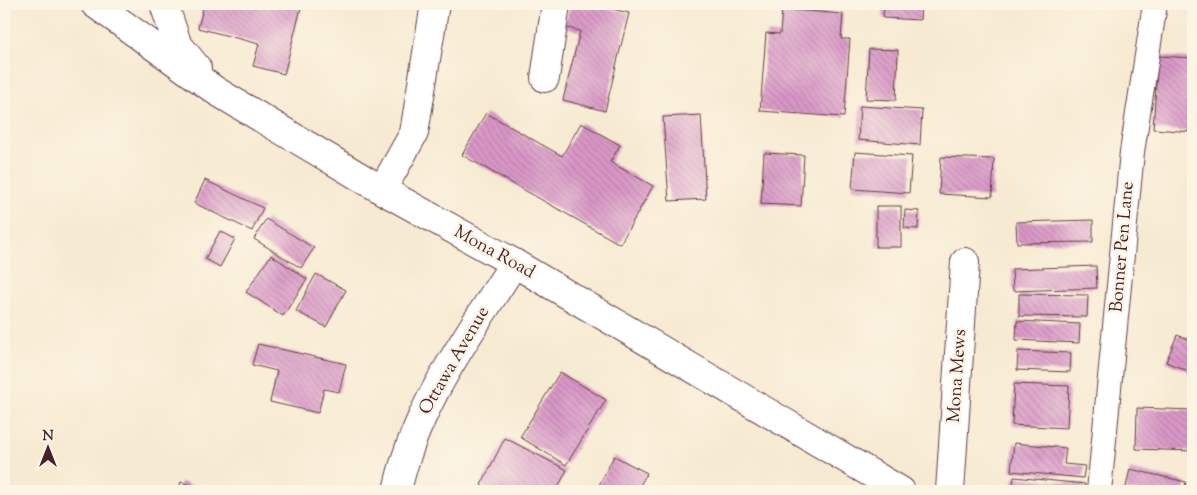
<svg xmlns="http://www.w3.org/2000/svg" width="1197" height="495" viewBox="0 0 1197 495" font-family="'Sorts Mill Goudy',serif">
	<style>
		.building { fill: url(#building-back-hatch) }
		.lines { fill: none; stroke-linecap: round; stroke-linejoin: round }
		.pedestrian-casing { stroke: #643d44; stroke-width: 26 }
		.minor-casing { stroke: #643d44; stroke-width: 30 }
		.tertiary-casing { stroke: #643d44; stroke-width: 30 }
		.pedestrian { stroke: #fff; stroke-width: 24 }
		.minor { stroke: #fff; stroke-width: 28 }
		.tertiary { stroke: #fff; stroke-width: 28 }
		.labels { text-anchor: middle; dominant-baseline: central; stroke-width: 5; stroke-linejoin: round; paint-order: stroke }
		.street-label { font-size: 18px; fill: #4a1f2b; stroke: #fcf5e5 }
	</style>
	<defs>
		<pattern id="building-back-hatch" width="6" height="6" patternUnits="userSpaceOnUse" patternTransform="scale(1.25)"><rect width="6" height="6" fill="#da98c8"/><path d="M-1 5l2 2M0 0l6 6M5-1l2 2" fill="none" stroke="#b37ba3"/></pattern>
	</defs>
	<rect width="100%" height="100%" fill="#fcf5e5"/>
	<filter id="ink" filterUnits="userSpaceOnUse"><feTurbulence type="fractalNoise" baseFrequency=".02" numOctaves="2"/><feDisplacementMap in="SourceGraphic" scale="10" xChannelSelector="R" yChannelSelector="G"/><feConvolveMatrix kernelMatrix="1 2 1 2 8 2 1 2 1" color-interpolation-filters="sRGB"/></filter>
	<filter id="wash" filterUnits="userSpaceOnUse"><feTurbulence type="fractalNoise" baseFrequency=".0096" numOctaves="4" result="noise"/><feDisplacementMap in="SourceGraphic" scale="20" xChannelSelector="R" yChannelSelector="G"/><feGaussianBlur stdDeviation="1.12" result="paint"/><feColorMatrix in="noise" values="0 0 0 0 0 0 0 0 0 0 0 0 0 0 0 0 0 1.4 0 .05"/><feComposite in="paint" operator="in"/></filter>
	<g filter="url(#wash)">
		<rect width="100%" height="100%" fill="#f7ead2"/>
		<g id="blocks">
			<g class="building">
				<path d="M204,4H302L284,74L253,66L259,44L198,28Z"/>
				<path d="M570,4L586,7L587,4H592L629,13L605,111L563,100L580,31L564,27Z"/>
				<path d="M884,4H921L920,20L883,18Z"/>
				<path d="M782,9L843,14L841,39H850L844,117L760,111L766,33L780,34Z"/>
				<path d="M869,49L898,50L896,100L866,99Z"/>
				<path d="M1158,56L1193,58V132L1153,129Z"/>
				<path d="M860,106L922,110L920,145L858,140Z"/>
				<path d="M486,113L562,156L581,123L620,145L610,162L653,186L620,244L462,155Z"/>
				<path d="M701,115L706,199L669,201L663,117Z"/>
				<path d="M855,152L912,156L909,193L852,189Z"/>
				<path d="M764,153L804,155L801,206L761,204Z"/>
				<path d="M941,157L994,159L992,197L939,194Z"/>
				<path d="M205,180L263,208L252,231L194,203Z"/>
				<rect x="876" y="206" width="25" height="41"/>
				<path d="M905,210L919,211L918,229L904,228Z"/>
				<path d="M266,219L314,248L301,268L254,239Z"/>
				<path d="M1093,220V242L1017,243L1016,222Z"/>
				<path d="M220,231L235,239L220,267L205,259Z"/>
				<path d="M271,255L307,279L283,316L246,292Z"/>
				<path d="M1096,266L1097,288L1013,291L1012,269Z"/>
				<path d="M316,274L346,290L326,327L296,311Z"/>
				<path d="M1019,294L1088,295L1087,317L1019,316Z"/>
				<path d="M1017,321L1080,324L1079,343L1016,340Z"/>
				<path d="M1177,335L1193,341V373L1166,362Z"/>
				<path d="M258,344L346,364L339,392L324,389L318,413L270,402L277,371L252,365Z"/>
				<path d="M1018,351L1071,353L1070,372L1017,370Z"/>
				<path d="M560,372L606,400L566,465L520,437Z"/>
				<path d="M1014,384L1069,386L1067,428L1012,425Z"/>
				<path d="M1137,408L1193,410V451L1136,449Z"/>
				<path d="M505,438L567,470L556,491H485L486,488L481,485Z"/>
				<path d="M1014,443L1066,448L1064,464L1085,466L1083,478L1011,471Z"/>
				<path d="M614,456L647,473L637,491H596Z"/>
				<path d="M1130,469L1186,482L1184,491H1125Z"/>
				<path d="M1014,477L1085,484L1084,491H1012Z"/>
				<path d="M181,482L209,491H178Z"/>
			</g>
		</g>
	</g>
	<g filter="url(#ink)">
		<use href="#blocks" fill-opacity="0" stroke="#643d44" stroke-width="1"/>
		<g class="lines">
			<g class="pedestrian-casing">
				<path id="pedestrian" d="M1099,491L1132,152L1155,4"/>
			</g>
			<g class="minor-casing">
				<g id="minor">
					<path d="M545,78L556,4"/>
					<path d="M382,190L414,133L435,4"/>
					<path d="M397,491C415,406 469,335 514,263"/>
					<path d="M950,491L965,262"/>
				</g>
			</g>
			<g class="tertiary-casing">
				<g id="tertiary">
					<path d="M95,4L216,91L382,190L514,263L901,491"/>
					<path d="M164,4L177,43L197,68"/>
				</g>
			</g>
			<use href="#pedestrian" class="pedestrian"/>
			<use href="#minor" class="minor"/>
			<use href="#tertiary" class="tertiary"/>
		</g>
	</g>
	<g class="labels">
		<g class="street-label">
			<text transform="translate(1123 247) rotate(-85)">Bonner Pen Lane</text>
			<text transform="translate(494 253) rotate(29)">Mona Road</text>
			<text transform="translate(455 361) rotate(-60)">Ottawa Avenue</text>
			<text transform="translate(958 376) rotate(-86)">Mona Mews</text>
		</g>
	</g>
	<rect width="1197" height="495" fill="none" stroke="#fcf5e5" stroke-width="20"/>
	<g transform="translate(48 448)" stroke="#fcf5e5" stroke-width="4" paint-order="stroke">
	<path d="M0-4L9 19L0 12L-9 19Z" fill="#4a1f2b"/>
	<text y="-8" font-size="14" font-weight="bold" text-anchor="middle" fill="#4a1f2b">N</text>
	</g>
</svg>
